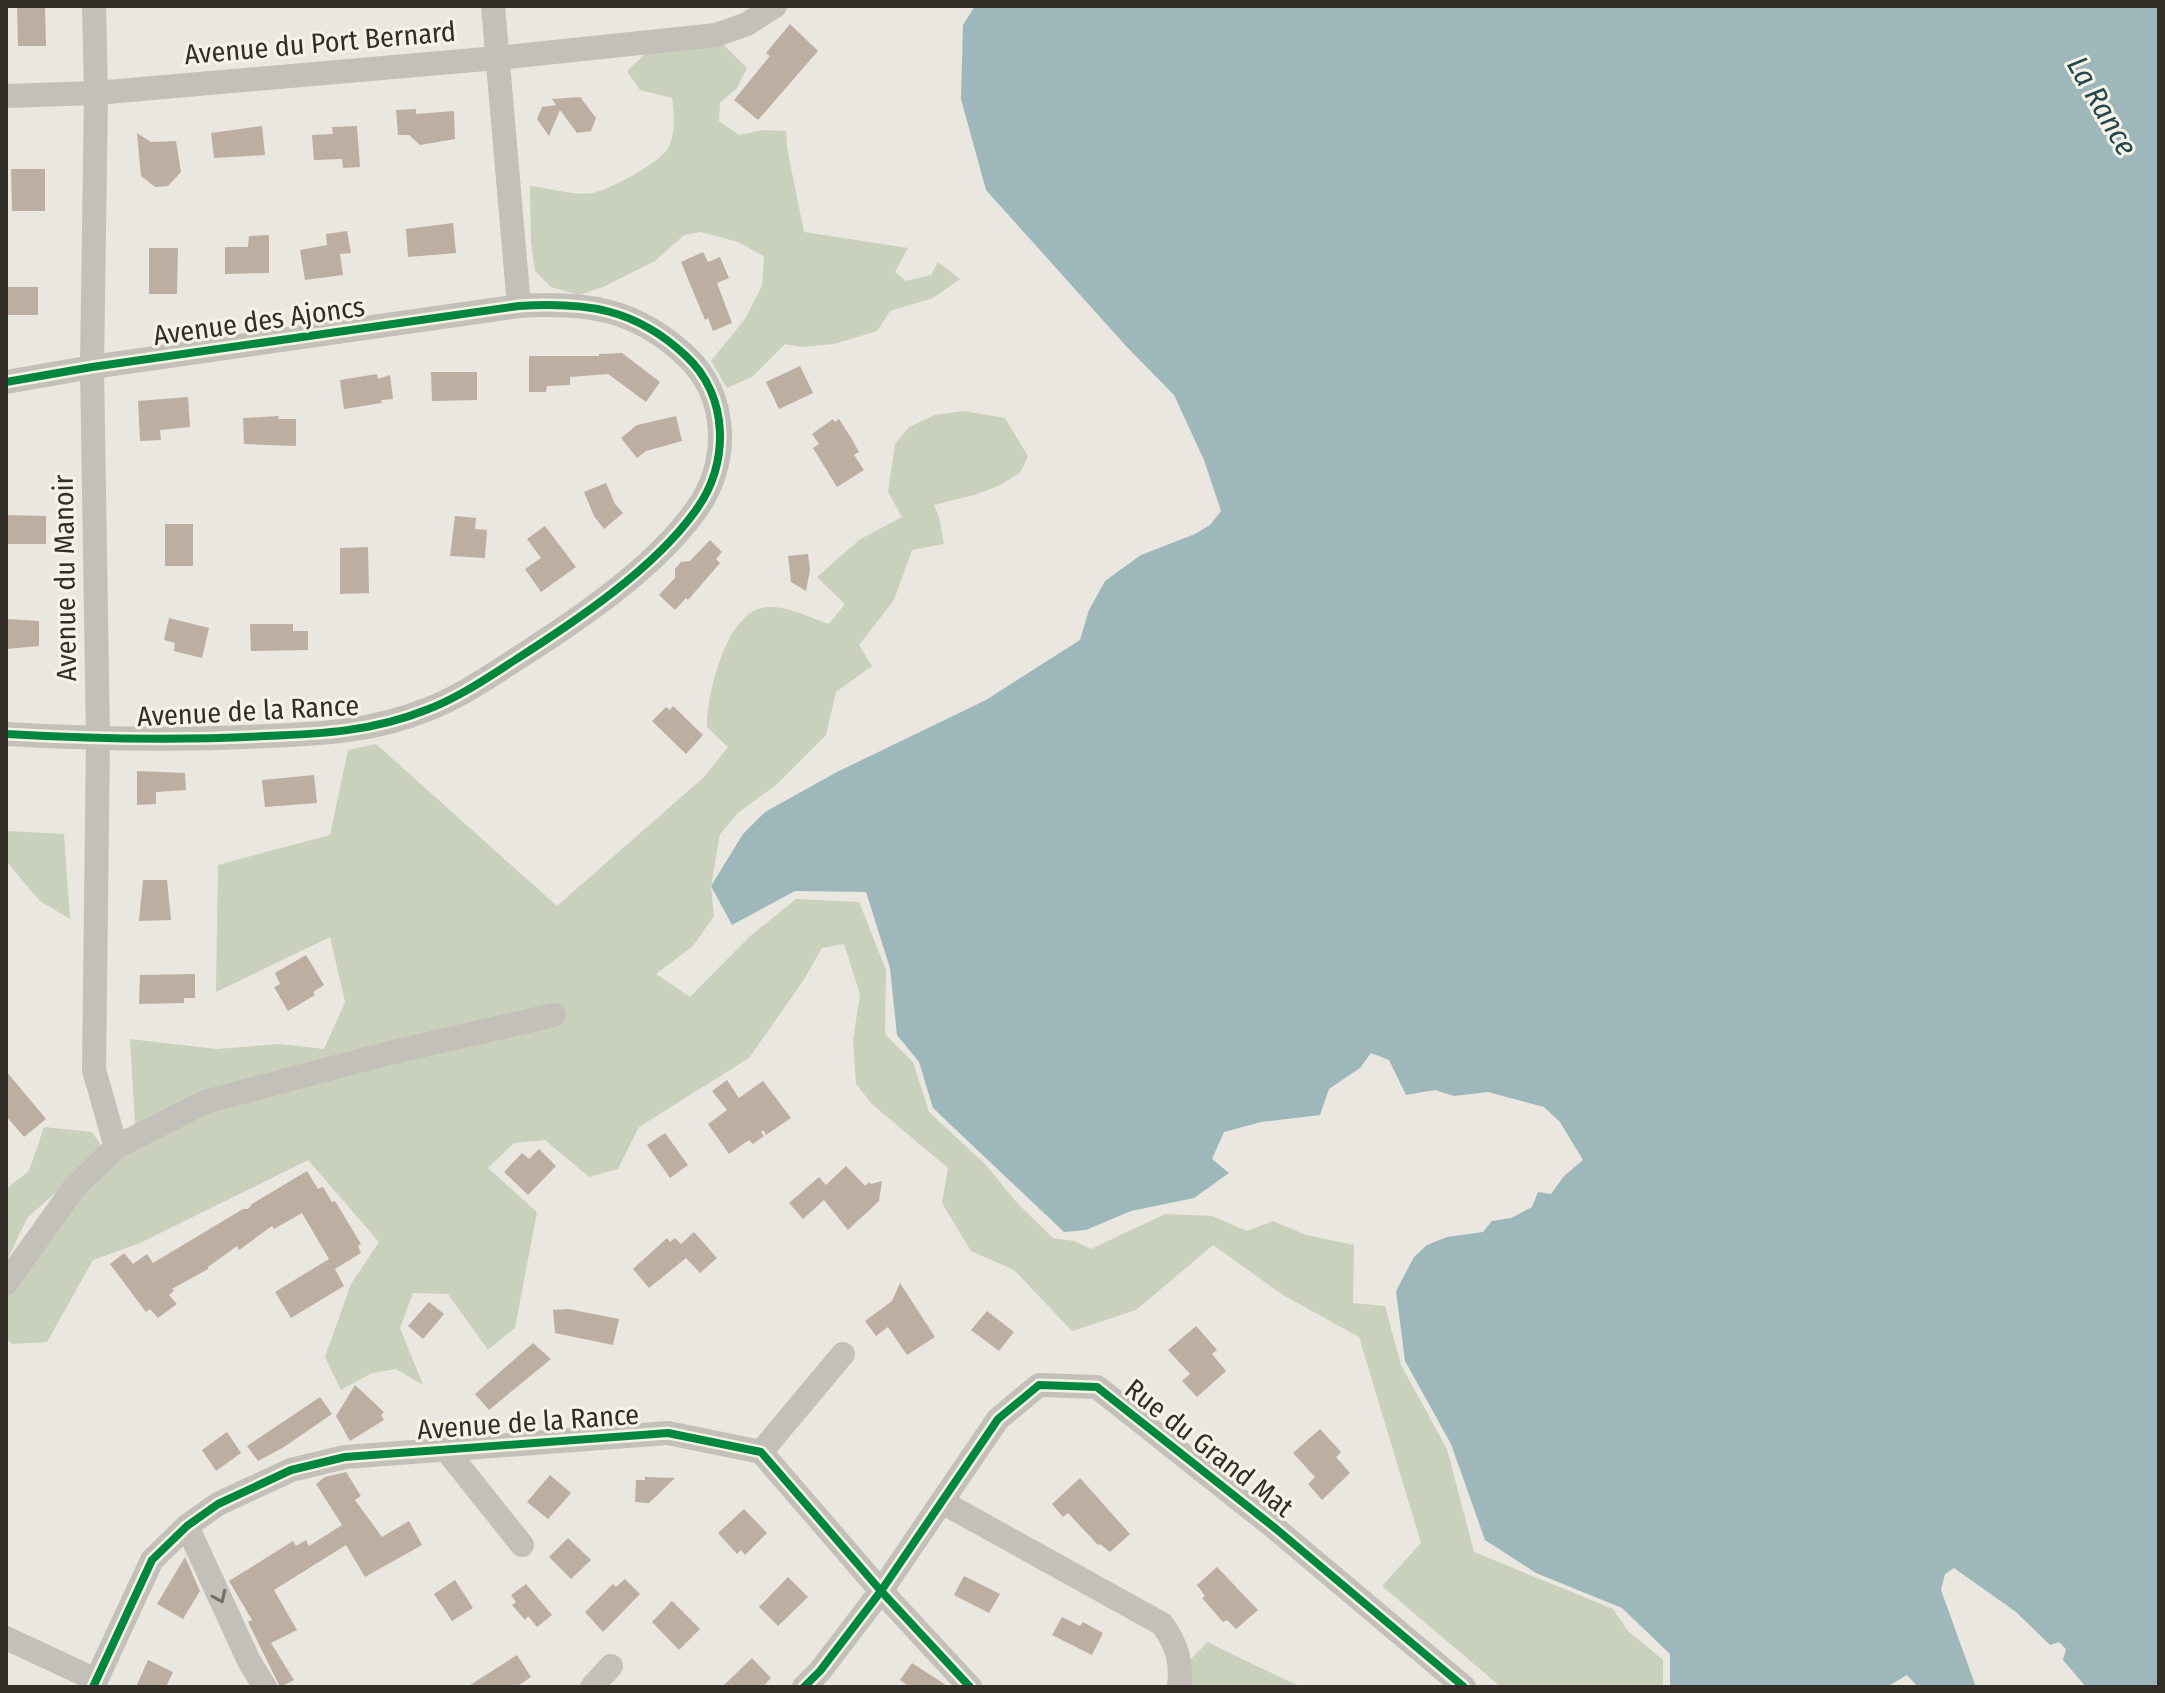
<svg xmlns="http://www.w3.org/2000/svg" width="2165" height="1693" viewBox="0 0 2165 1693" font-family="'Fira Sans Condensed',sans-serif">
	<style>
		.green { fill: #c9d0bb }
		.water { fill: #9db7ba }
		.building { fill: #bdaea2 }
		.lines { fill: none; stroke-linecap: round; stroke-linejoin: round }
		.minor { stroke: #c3bfb9; stroke-width: 24 }
		.cycleway-casing { stroke: #f7f2e6; stroke-width: 13 }
		.cycleway { stroke: #00873e; stroke-width: 8 }
		.oneway { stroke: #746f69 }
		.labels { text-anchor: middle; dominant-baseline: central; stroke-width: 6; stroke-linejoin: round; paint-order: stroke }
		.street-label { font-size: 28px; fill: #332d27; stroke: #f7f2e6 }
		.water-label { font-size: 30px; font-style: italic; fill: #214851; stroke: #f7f2e6 }
	</style>
	<rect width="100%" height="100%" fill="#eae7e0"/>
	<g class="green">
		<path d="M724,45L747,68L737,88L720,103L719,121L739,135L764,130L786,131L787,148L804,232L908,248L895,272L906,281L931,275L938,262L960,279L933,298L890,311L877,331L834,344L802,347L785,344L752,377L727,388L711,361L745,319L762,286L764,256L738,242L701,232L684,235L655,261L603,287L579,295L551,287L535,271L531,243L530,186C547,188 577,196 593,193C610,189 660,163 668,148C676,134 674,113 672,98L640,90L627,71L647,52Z"/>
		<path d="M964,411L1005,418L1028,456L1020,473L998,486L974,495L934,505L939,517L944,544L912,550L894,600L859,645L872,666L836,692L826,735L776,785L739,812L720,834L711,886L714,916L693,946L656,974L690,997L749,937L796,899L859,902L886,970L885,1034L913,1062L929,1112L985,1164L1018,1204L1053,1238L1074,1241L1091,1249L1165,1214L1212,1216L1247,1231L1273,1221L1306,1235L1354,1245L1353,1303L1385,1306L1401,1365L1447,1449L1474,1552L1613,1609L1628,1631L1663,1660V1687H1501L1382,1586L1421,1543L1359,1337L1283,1295L1213,1245L1136,1310L1072,1331L1014,1270L971,1251L942,1203L948,1168L872,1104L856,1084L853,1040L860,994L844,944L822,948L803,981L749,1058L639,1127L618,1169L589,1177L545,1140L514,1143L488,1168L537,1212L515,1328L488,1350L448,1294L413,1293L400,1328L423,1385L396,1369L372,1373L341,1390L325,1357L351,1284L379,1242L308,1160L140,1243L93,1260L47,1342L13,1344L6,1340V1294L105,1166L135,1124L130,1039L217,1049L280,1044L324,1049L345,1002L330,937L216,992L218,865L330,835L348,750L376,744L557,906L703,778L728,747L707,727C707,695 725,616 762,608C783,603 810,618 829,624L845,604L817,577L859,540L902,517L888,492L895,444L909,427L935,415Z"/>
		<path d="M6,831L64,834L70,919L40,901L6,861Z"/>
		<path d="M44,1127L92,1132L104,1150L27,1218L6,1263V1189L29,1171Z"/>
		<path d="M1208,1642L1217,1647L1301,1687H1184L1191,1659Z"/>
	</g>
	<path class="water" d="M975,6H2159V1687H2086L2063,1660L2066,1649L2059,1642L2050,1645L2016,1612L1954,1568L1945,1574L1941,1590L1976,1687H1918L1907,1675L1887,1687H1670V1654L1622,1608L1536,1573L1485,1540L1451,1444L1405,1361L1396,1291L1414,1257L1427,1245L1447,1237L1483,1232L1492,1221L1511,1218L1532,1207L1538,1192L1551,1194L1564,1176L1583,1160L1560,1122L1544,1107L1488,1092L1454,1096L1435,1090L1406,1095L1389,1060L1371,1053L1360,1068L1329,1089L1320,1115L1261,1122L1224,1132L1212,1159L1229,1173L1194,1198L1131,1211L1086,1230L1064,1232L933,1108L919,1062L897,1035L890,968L866,892L795,891L732,925L711,886L743,834L765,812L837,772L986,700L1080,640L1089,610L1105,581L1141,555L1195,534L1210,525L1221,511L1204,460L1174,395L1126,346L986,190L961,99L963,25Z"/>
	<g class="building">
		<path d="M17,6H45L46,46H18Z"/>
		<path d="M790,24L818,51L758,120L734,100L770,56L766,53Z"/>
		<path d="M580,97L596,118L591,131L577,133L560,110L549,136L537,119L542,107L556,105L552,99Z"/>
		<path d="M416,109V114L454,111L455,139L420,145L409,135H398L396,110Z"/>
		<path d="M262,126L265,155L214,158L211,133Z"/>
		<path d="M357,126L360,167L343,168L342,159L314,160L312,135L333,134L332,127Z"/>
		<path d="M137,133L151,142L176,141L181,172L168,186L155,187L141,176Z"/>
		<path d="M11,169H45V211H12Z"/>
		<path d="M453,223L456,253L408,257L406,229Z"/>
		<path d="M347,231L351,253L340,254L343,275L305,280L300,250L327,245L326,234Z"/>
		<path d="M269,235V273L225,274V247H248L249,236Z"/>
		<path d="M149,248H178L177,294H149Z"/>
		<path d="M703,252L708,262L720,257L729,278L717,283L732,323L713,331L708,318L705,320L681,262Z"/>
		<rect x="6" y="287" width="32" height="28"/>
		<path d="M622,353L660,382L646,402L608,374L570,377V385L547,386L546,392H529V356H599V354Z"/>
		<path d="M800,366L813,393L779,409L766,382Z"/>
		<path d="M431,372H477V400L432,401Z"/>
		<path d="M377,374L378,379L390,375L393,399L381,400L382,403L344,409L340,380Z"/>
		<path d="M188,397L190,427L160,430L161,440L140,441L138,401Z"/>
		<path d="M279,416L278,419H296V446L244,444L243,418Z"/>
		<path d="M676,416L682,441L646,451L637,458L621,438L637,425Z"/>
		<path d="M833,419L835,422L839,419L853,441L859,452L854,455L864,470L837,487L813,448L819,444L812,434Z"/>
		<path d="M606,483L615,504L623,513L604,529L594,516L584,492Z"/>
		<path d="M6,515L46,516V544H6Z"/>
		<path d="M455,516L476,518L475,529L487,530L485,558L450,556Z"/>
		<rect x="165" y="524" width="28" height="42"/>
		<path d="M545,526L576,567L541,592L525,569L541,558L527,539Z"/>
		<path d="M710,540L722,552L716,559L720,563L688,600L686,598L675,610L659,595L675,578V569L681,562L690,561Z"/>
		<path d="M368,547L369,593L340,594V548Z"/>
		<path d="M808,554L810,570L806,591L791,582L788,556Z"/>
		<path d="M169,618L209,628L202,658L174,651L175,643L164,640Z"/>
		<path d="M6,619L39,621V646L6,649Z"/>
		<path d="M250,624H293V631H308V650L251,651Z"/>
		<path d="M673,706L703,735L686,754L652,721L666,707L670,710Z"/>
		<path d="M137,771L185,773L186,790L156,792V804L137,805Z"/>
		<path d="M314,775L317,803L265,807L262,780Z"/>
		<path d="M143,880H167L171,920L139,921Z"/>
		<path d="M306,955L324,985L313,992L315,995L288,1011L274,987L280,984L275,973Z"/>
		<path d="M195,974V998H184V1003L139,1004L140,975Z"/>
		<path d="M6,1071L46,1119L24,1137L6,1116Z"/>
		<path d="M727,1080L739,1098L763,1081L791,1118L766,1135L763,1130L761,1132L764,1136L753,1144L749,1140L729,1154L708,1124L727,1110L712,1091Z"/>
		<path d="M665,1133L688,1165L670,1178L647,1145Z"/>
		<path d="M539,1149L556,1166L528,1195L504,1172L522,1153L529,1159Z"/>
		<path d="M846,1166L865,1186L869,1182L871,1184L882,1181L879,1201L848,1230L824,1200L803,1219L789,1203L819,1177L826,1185Z"/>
		<path d="M307,1171L318,1189L323,1187L332,1202L335,1201L361,1244L358,1246L361,1253L335,1269L344,1286L291,1318L275,1292L329,1259L302,1213L274,1229L272,1226L239,1250L237,1246L208,1267V1269L172,1289L174,1291L169,1295L177,1304L158,1318L150,1309L146,1312L110,1264L124,1253L133,1264L147,1254L153,1263L243,1209H248L252,1204Z"/>
		<path d="M694,1232L717,1258L700,1273L686,1258L649,1288L633,1269L667,1238L670,1242L675,1238L681,1244Z"/>
		<path d="M900,1283L935,1337L907,1355L888,1327L876,1336L865,1321L892,1301Z"/>
		<path d="M429,1302L444,1314L423,1339L408,1326Z"/>
		<path d="M568,1309L619,1319L613,1345L555,1333L553,1310Z"/>
		<path d="M987,1311L1014,1332L999,1351L971,1330Z"/>
		<path d="M1196,1326L1217,1350L1212,1354L1226,1371L1197,1397L1182,1381L1190,1374L1168,1350Z"/>
		<path d="M533,1343L551,1359L489,1410L475,1394Z"/>
		<path d="M355,1385L384,1412L381,1415L384,1420L350,1441L336,1416Z"/>
		<path d="M320,1397L332,1414L284,1447L258,1461L247,1446Z"/>
		<path d="M1320,1429L1341,1452L1336,1457L1350,1473L1322,1500L1308,1484L1315,1477L1293,1453Z"/>
		<path d="M227,1432L241,1453L216,1471L202,1450Z"/>
		<path d="M346,1472L361,1496L355,1500L382,1537L409,1521L422,1545L365,1577L346,1545L274,1590L297,1630L271,1643L294,1680L280,1687L248,1622L252,1620L229,1581L293,1541L296,1546L306,1540L309,1546L342,1525L316,1484L325,1477Z"/>
		<path d="M550,1475L571,1493L548,1519L527,1502Z"/>
		<path d="M645,1477L675,1478L649,1503L635,1502L636,1480H645Z"/>
		<path d="M1080,1478L1130,1534L1110,1552L1100,1544L1098,1545L1068,1513L1063,1517L1052,1504Z"/>
		<path d="M744,1509L767,1533L745,1555L741,1550L737,1554L718,1533Z"/>
		<path d="M568,1538L591,1560L571,1579L549,1557Z"/>
		<path d="M185,1557L200,1591L183,1619L157,1604Z"/>
		<path d="M1217,1567L1258,1610L1236,1629L1227,1620L1223,1622L1202,1598L1205,1596L1197,1585Z"/>
		<path d="M964,1576L1000,1594L989,1613L954,1595Z"/>
		<path d="M788,1577L808,1597L778,1626L759,1607Z"/>
		<path d="M625,1579L640,1594L603,1632L585,1612L613,1584L616,1587Z"/>
		<path d="M455,1580L473,1608L452,1621L434,1594Z"/>
		<path d="M526,1584L552,1615L537,1627L528,1616L525,1620L512,1605L516,1602L511,1595Z"/>
		<path d="M672,1601L700,1629L679,1650L652,1622Z"/>
		<path d="M1062,1617L1080,1626L1083,1622L1103,1633L1092,1655L1052,1635Z"/>
		<path d="M517,1655L531,1677L516,1687H467Z"/>
		<path d="M752,1658L771,1678L763,1687H722Z"/>
		<path d="M148,1660L173,1672L166,1687H136Z"/>
		<path d="M912,1663L949,1687H910L900,1680Z"/>
	</g>
	<g class="lines">
		<g class="minor">
			<path d="M94,6L96,93L92,367L98,739L94,1070L116,1147"/>
			<path d="M493,6L519,306"/>
			<path d="M6,96L96,93L497,58L716,35L747,24L775,6"/>
			<path d="M6,382L92,367L519,306C586,302 635,308 686,356C729,396 730,464 696,510C654,569 576,621 515,660C487,678 458,698 426,710C374,731 321,734 266,736C179,741 93,739 6,734"/>
			<path d="M6,1283L74,1188L116,1147L205,1102L389,1053L554,1015"/>
			<path d="M447,1451L522,1545"/>
			<path d="M761,1452L843,1354"/>
			<path d="M942,1502L1162,1624C1177,1645 1182,1661 1179,1687"/>
			<path d="M187,1526L249,1661L265,1687"/>
			<path d="M6,1638L96,1680"/>
			<path d="M93,1687L152,1560L187,1526L218,1504L291,1470L345,1457L668,1433L761,1452L881,1591L970,1687"/>
			<path d="M592,1687L611,1666"/>
			<path d="M804,1687L820,1671L881,1591L998,1419L1039,1385L1097,1387L1275,1528L1464,1687"/>
		</g>
		<g class="cycleway-casing">
			<g id="cycleway">
				<path d="M6,382L92,367L519,306C586,302 635,308 686,356C729,396 730,464 696,510C654,569 576,621 515,660C487,678 458,698 426,710C374,731 321,734 266,736C179,741 93,739 6,734"/>
				<path d="M93,1687L152,1560L187,1526L218,1504L291,1470L345,1457L668,1433L761,1452L881,1591L970,1687"/>
				<path d="M804,1687L820,1671L881,1591L998,1419L1039,1385L1097,1387L1275,1528L1464,1687"/>
			</g>
		</g>
		<use href="#cycleway" class="cycleway"/>
	</g>
	<defs><path id="oneway-chevron" d="M-2-3.5L2.5 0L-2 3.5" fill="none" stroke-width="1.6" stroke-linecap="round" stroke-linejoin="round" transform="scale(2)"/></defs>
	<use class="oneway" href="#oneway-chevron" transform="translate(220 1597) rotate(66)"/>
	<g class="labels">
		<g class="street-label">
			<text transform="translate(320 43) rotate(-5)">Avenue du Port Bernard</text>
			<text transform="translate(259 321) rotate(-8)">Avenue des Ajoncs</text>
			<text transform="translate(65 578) rotate(-91)">Avenue du Manoir</text>
			<text transform="translate(248 711) rotate(-3)">Avenue de la Rance</text>
			<text transform="translate(528 1422) rotate(-4)">Avenue de la Rance</text>
			<text transform="translate(1209 1448) rotate(38)">Rue du Grand Mat</text>
		</g>
		<g class="water-label">
			<text transform="translate(2102 106) rotate(60)">La Rance</text>
		</g>
	</g>
	<rect width="2165" height="1693" fill="none" stroke="#332d27" stroke-width="16"/>
</svg>
